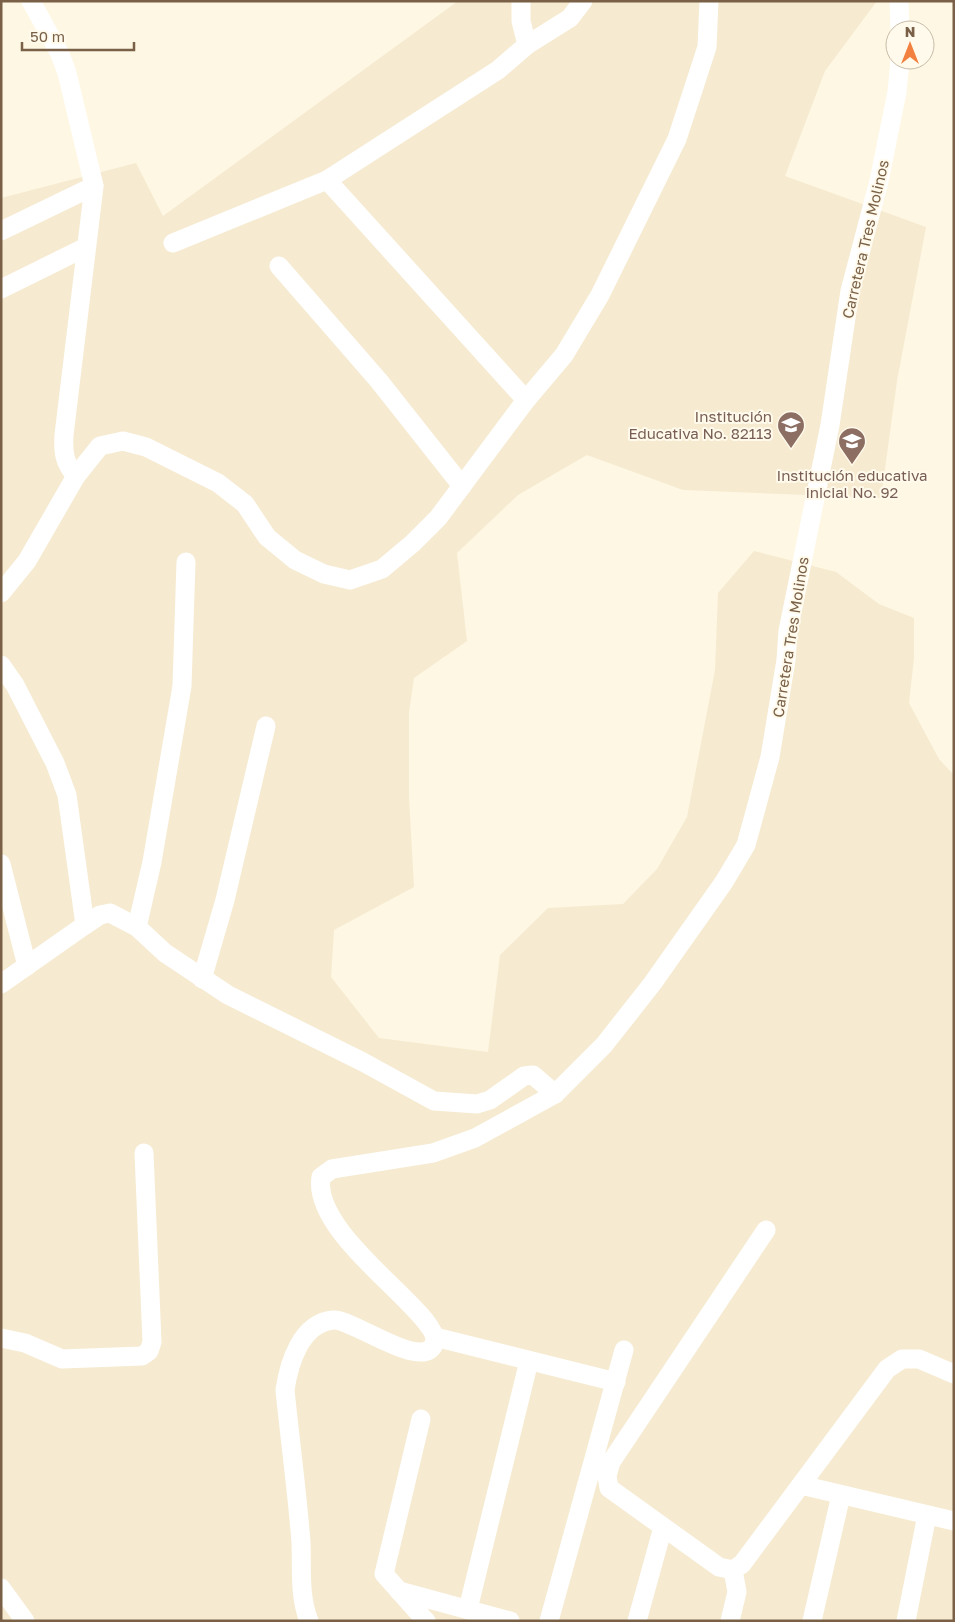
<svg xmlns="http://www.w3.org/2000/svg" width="955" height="1622" viewBox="0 0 955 1622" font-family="'Golos Text',sans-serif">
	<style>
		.residential { fill: #f6ebd1 }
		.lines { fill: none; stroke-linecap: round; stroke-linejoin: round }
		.minor { stroke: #fff; stroke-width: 19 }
		.labels { text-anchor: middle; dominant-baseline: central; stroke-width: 4; stroke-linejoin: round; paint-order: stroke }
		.street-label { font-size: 15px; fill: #796047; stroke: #fffaeb }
		.education-label { font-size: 15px; fill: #785e54; stroke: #fffaeb; text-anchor: end }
	</style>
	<rect width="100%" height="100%" fill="#fef7e3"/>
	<path class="residential" d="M458,1H877L825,71L785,176L926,227L897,381L881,498L683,490L587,455L518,495L457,553L467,641L414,678L409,712V797L414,887L334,930L331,977L379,1038L488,1052L500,955L548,908L623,904L657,869L687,817L715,670L718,593L754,551L836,572L879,604L914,618V658L909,703L939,759L954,775V1621H1V198L136,163L163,216Z"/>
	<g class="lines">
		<g class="minor">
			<path d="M31,1L60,54L67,73L94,186"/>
			<path d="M521,1V21L527,45L570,18L583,1"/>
			<path d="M899,1L900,30"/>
			<path d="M327,180L526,400"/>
			<path d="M1,231L94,186L64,435C63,452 64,463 76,476"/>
			<path d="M173,243L327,180L498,70L527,45"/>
			<path d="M279,266L379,381L462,486"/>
			<path d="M1,289L86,247"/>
			<path d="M1,593L27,561L76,476L100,446L123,441L146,447L218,483L245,504L267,537L295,560L324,574L350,580L382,569L413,543L438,518L526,400L564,355L600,295L677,139L707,47L709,1"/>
			<path d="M1,665L15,685L55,763L67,795L85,925"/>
			<path d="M1,864L27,966"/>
			<path d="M137,927L152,862L182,686L186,562"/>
			<path d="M202,979L225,900L266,726"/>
			<path d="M1,984L85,925L100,915L110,913L137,927L165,953L228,995L363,1062L434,1101L477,1104L490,1100L524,1076L533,1075L555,1094L475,1138L433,1153L332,1169L321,1177C311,1238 446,1316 434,1344C422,1372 352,1318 333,1320C301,1323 289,1363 285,1390C290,1440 297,1491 301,1542C302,1568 299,1596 309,1621"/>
			<path d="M555,1094L604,1045L652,984L724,882L746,845L770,757L786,660L788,631L830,425L850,291L879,181L897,92L900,60"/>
			<path d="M766,1230L611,1462L607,1476L609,1488L719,1567L733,1570L742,1564L887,1369L902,1359H919L954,1374"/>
			<path d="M435,1337L616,1382"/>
			<path d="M1,1338L25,1343L62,1359L142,1356L149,1351L152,1342L144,1153"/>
			<path d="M421,1419L384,1574L426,1621"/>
			<path d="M801,1485L954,1521"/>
			<path d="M1,1588L25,1621"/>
			<path d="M399,1591L510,1621"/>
			<path d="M468,1609L529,1361"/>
			<path d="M549,1621L624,1350"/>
			<path d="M637,1621L663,1527"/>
			<path d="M730,1621L737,1592L733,1570"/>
			<path d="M812,1621L841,1495"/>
			<path d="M906,1621L927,1515"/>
		</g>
	</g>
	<defs>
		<g id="school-pin" transform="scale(1.4375)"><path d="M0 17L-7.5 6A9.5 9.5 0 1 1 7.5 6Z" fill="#8d6e63" stroke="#fffaeb"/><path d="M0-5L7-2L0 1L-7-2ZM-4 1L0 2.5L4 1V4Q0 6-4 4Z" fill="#fff"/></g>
	</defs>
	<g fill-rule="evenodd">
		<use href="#school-pin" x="791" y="425"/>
		<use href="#school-pin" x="852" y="441"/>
	</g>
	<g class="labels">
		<g class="street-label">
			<text transform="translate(865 239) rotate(-77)">Carretera Tres Molinos</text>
			<text transform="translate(790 637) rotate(-81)">Carretera Tres Molinos</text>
		</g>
		<g class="education-label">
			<text x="772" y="416">Institución<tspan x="772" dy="17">Educativa No. 82113</tspan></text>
			<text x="852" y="475" text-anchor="middle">Institución educativa<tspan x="852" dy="17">inicial No. 92</tspan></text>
		</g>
	</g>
	<rect width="955" height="1622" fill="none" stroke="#796047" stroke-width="5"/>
	<g transform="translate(910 45)"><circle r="24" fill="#fffaeb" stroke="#c9bca9"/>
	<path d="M0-4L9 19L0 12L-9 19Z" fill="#f2803f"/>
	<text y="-8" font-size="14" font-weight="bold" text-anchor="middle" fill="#796047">N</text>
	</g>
	<path d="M22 42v8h112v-8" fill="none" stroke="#796047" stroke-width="2.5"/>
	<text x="30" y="42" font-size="15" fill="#796047" stroke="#fffaeb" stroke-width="4" paint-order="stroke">50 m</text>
</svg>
